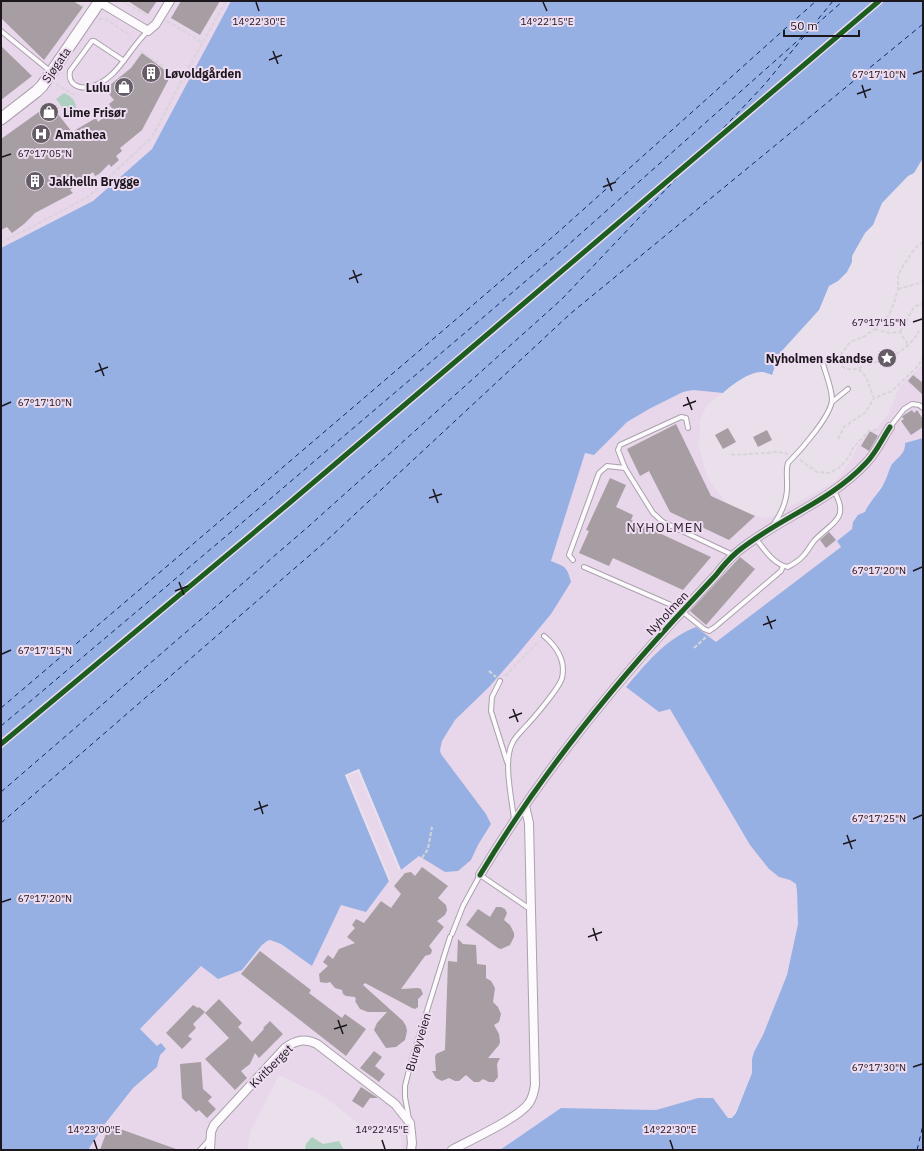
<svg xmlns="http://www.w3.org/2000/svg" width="924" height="1151" viewBox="0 0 924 1151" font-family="'IBM Plex Sans',sans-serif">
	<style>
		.built { fill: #e8d6ea }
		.green { fill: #afd0c1 }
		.water { fill: #96b0e3 }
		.pier { fill: #eae0ec }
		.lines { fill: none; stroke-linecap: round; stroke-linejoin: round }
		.ferry { stroke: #052c66; stroke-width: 1; stroke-dasharray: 5 4; stroke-linecap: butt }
		.building { fill: #a79ea3 }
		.lane-casing { stroke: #a9a2ab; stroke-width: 6 }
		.street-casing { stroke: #a9a2ab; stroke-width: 10 }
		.secondary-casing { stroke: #a9a2ab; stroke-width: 13 }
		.path { stroke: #d7d5d8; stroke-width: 2; stroke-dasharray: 4 2; stroke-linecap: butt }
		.lane { stroke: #fcfafc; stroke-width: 4 }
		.street { stroke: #fcfafc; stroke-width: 8 }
		.secondary { stroke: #fcfafc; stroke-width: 11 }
		.cycleway-casing { stroke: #eedcf0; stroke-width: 8 }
		.cycleway { stroke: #1b5e20; stroke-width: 5 }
		.ticks { fill: none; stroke: #1c161d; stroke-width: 1.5 }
		.labels { text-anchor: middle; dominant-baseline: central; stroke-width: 4; stroke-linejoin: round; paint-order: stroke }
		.street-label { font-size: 12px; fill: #1c161d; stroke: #eedcf0 }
		.poi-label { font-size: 12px; font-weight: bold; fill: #1c161d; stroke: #eedcf0; text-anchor: start }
		.neighbourhood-label { font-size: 13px; letter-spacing: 1px; fill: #312433; stroke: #eedcf0 }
		.ticks-label { font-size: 10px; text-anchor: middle; fill: #1c161d; stroke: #eedcf0; stroke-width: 4; stroke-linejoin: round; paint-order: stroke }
	</style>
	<rect width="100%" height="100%" fill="#eae0ec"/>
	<g class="built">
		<path d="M1,1H231L152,149L93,201L1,248Z"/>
		<path d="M923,364V438L905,443L906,448L900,456L892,464L885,481L878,490L877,495L869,502L865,512L853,522L852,529L837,541L841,547L716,642L670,709L750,845L769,869L779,877L790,880L796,884L797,891L798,924L787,975L763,1035L754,1052L752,1059V1073L732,1119L728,1118L713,1098H698L656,1110L561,1108L500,1150H402L400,1129L361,1125L323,1096L279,1075L251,1130L247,1150H88L104,1125L133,1088L157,1067L160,1055L165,1049L157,1046L140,1029L201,965L242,970L259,950L262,945L267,941L270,940L281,944L312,965L341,905L345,775L359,769L401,870L419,856L471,860L478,845L491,824L486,814L441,754L440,750L442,741L455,720L489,687L562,565L551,562L585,452L594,455L627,422L649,409L683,392L693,390L723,393L707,405L700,420L699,447L707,477L726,503L757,516L769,518L836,481L850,462L856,449L868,433L875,430L889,413L899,387Z"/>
	</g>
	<g class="green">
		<path d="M64,93C74,97 79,105 74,115H68L56,99Z"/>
		<path d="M312,1137L323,1144L339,1141L344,1150H305L306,1144Z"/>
	</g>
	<g class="water">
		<path d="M231,1H923V158L914,173L908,176L882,203L873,225L865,233L852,256V262L847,272L838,281L829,286L819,310L779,354L772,375C769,374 765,372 762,372C751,371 731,385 723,393L693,390L683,392L649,409L627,422L594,455L585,453L551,561C565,567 567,566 571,582L551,614L517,655L489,687L455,720L442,741L440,750L441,754L486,814L491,824L478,845L471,860L458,871L445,872L419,856L401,870L359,769L345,775L389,881L366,912L341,905L312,966L281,944L270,940L267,941L262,945L242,970L218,979L201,966L140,1029L157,1046L161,1043L166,1049L160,1055L157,1067L133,1088L104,1125L88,1150H1V248L93,201L152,149Z"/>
		<path d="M923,438V1150H500L561,1108L656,1110L698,1098H713L728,1118H732L736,1113L752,1073V1059L754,1052L763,1035L787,975L798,924L797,891L796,884L790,880L779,877L769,869L750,845L670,709L659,712L626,687C647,663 664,640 696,627L716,642L841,547L837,541L852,529L853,522L858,515L865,512C870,500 880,493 885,481C888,475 889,469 892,464C898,457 906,453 905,443Z"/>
	</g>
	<path class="pier" d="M359,769L401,870L399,871L358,772L348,776L391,880L389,881L345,775Z"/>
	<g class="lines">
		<g class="ferry">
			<path d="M809,31L843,1"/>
			<path d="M699,154L765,84L833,1"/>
			<path d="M1,708L556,234L816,1"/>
			<path d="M1,726L276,494L568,245L803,36"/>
			<path d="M1,744L287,505L879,1"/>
			<path d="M1,792L309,526L562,299L690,164"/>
			<path d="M1,823L325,542L570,314L923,24"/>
			<path d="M917,1150L923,1125"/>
		</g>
	</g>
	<g class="building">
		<path d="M1,1H73L83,7L44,60L1,18Z"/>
		<path d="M128,1H157L148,14Z"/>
		<path d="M181,1H220L200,35L171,18Z"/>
		<path d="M1,46L32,76L1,100Z"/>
		<path d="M142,53L149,58L171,75L142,130L120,148L122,151L116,156L119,160L111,167L109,164L99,174L95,176L93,172L70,190L73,193L35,213L24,224L12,233L7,227L1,230V139L50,104L72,132L96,118L98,122L113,110L109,104L114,100L105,89L131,68Z"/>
		<path d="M913,375L923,383V395L908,381Z"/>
		<path d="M912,410L914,413L917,410L923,419V427L911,435L901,421L904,419L902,417L904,415Z"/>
		<path d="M676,424L711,496L755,516L729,540L670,512L649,471L640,476L627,449Z"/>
		<path d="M728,428L736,442L723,449L715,435Z"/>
		<path d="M767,430L772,440L758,447L753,437Z"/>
		<path d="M870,431L878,436L869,451L861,446Z"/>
		<path d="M610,478L626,485L616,507L633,515L631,520L711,557L683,590L613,558L609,566L579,553L589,531L586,530Z"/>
		<path d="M829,532L836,540L826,548L820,540Z"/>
		<path d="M740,557L755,569L706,625L690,611Z"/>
		<path d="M422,867L448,886L438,898L446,905L447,910L445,915L437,921L444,927L429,946L432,950L431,954L425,956L401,989L418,988L421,989L423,994L418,999V1007L415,1009L412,1008L365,983L363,985L403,1021L406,1026L407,1031L405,1040L396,1047L386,1048L374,1030L377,1023L387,1012H368L360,1009L355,1001L356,1000L355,997L346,996L343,994L342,990L335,988L330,982L326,983L320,982L319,974L328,966L323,962L328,955L333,959L339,949L355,943L347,937L355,928L352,925L356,919L364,923L381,901L391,908L401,894L394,886L405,873L411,872L415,876Z"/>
		<path d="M496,907H501L505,909L507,913L504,920L510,925L514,933V937L510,945L501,949L498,948L466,925L478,909L490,917Z"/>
		<path d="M458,939L463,944L476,945L477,964L486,965V978L491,981L495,988L493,1002L498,1007L501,1014L499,1022L494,1025L499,1034L500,1042L499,1045L488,1058H500L497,1064L498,1077L494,1082H489L483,1079L479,1082H474L466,1075L459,1081H455L449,1078L442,1081L436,1078L432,1071H436L435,1057L436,1054L445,1050L448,961L457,962Z"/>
		<path d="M260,951L311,990L309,993L342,1018L345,1014L366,1029L346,1056L241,974Z"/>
		<path d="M219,999L242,1023L238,1027L252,1042L264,1029L263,1028L270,1021L283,1034L259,1058L255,1053L250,1064L241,1071L247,1078L235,1090L205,1059L229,1038L205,1013Z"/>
		<path d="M193,1005L198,1008L199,1007L205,1012L193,1024L196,1028L188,1036L192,1039L182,1049L166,1033Z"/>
		<path d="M374,1051L382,1057L375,1066L385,1074L379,1082L360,1068Z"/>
		<path d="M201,1062L203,1089L212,1097L208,1101L216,1109L207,1118L199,1110L196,1112L182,1098L180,1064Z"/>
		<path d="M361,1087L378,1098H370L363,1108L352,1101Z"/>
		<path d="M109,1125L176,1149V1150H100Z"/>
	</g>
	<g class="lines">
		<g class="lane-casing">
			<g id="lane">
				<path d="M1,31L50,71"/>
				<path d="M124,61L94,41H92L70,71C69,76 70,82 75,85C79,88 84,88 90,87C118,80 128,49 148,31"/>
				<path d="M832,402L848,389"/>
				<path d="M890,427L904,409L912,404L919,405L923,408"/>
				<path d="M625,468L618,450L620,445L681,417L686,418L688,428"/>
				<path d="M774,524C783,511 788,497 787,482C787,475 786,469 788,463C800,451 831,416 832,400C832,388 826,375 823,364"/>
				<path d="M756,539C764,549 774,565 788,567C793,564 799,561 803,556C807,552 810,546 814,541C830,523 851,520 834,491"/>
				<path d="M573,560L569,555L599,473L607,466L625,468L653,513L663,522L733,555"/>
				<path d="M584,567L678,608L704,629L709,631L715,627L781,571L783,566"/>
				<path d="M500,681L492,697L491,711L507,762"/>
				<path d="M514,820C512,799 503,762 512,744C514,738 521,732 525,727C533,719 560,687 562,678C566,661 557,647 544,636"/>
				<path d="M452,934L463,906L480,875L530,909"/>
				<path d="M409,1119L405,1097V1086L411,1062L450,937"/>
				<path d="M200,1150L209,1140"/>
			</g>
		</g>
		<g class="street-casing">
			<g id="street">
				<path d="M98,1L148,31L156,24L170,1"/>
				<path d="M480,875C535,783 602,699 674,620C688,605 702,590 716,575C722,567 729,559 737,552C777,519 830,502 866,463C876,453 882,439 890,427"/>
				<path d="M210,1150L211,1132L214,1125L285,1048C296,1040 305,1038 317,1044L395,1104L410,1123L412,1143L411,1150"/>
				<path d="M452,1150C470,1140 519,1118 529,1103C533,1097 534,1092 535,1085L529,823L525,806"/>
			</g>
		</g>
		<g class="secondary-casing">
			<path id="secondary" d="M1,119L37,91L42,86L100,1"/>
		</g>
		<g class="path">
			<path d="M76,1L85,7"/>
			<path d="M122,1L148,16"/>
			<path d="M99,19H106L128,34L131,36"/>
			<path d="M167,21L203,43"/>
			<path d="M140,51L183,79"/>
			<path d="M56,84L73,94L78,95"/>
			<path d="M1,243L88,197L152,137L190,65L226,1"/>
			<path d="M898,289L923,282"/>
			<path d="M875,329L889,333L900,332L908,345"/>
			<path d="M900,332L914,307L921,304L923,305"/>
			<path d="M834,357C841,369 849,372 862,367"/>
			<path d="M829,360L841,354L850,342L865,336L875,329L889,315L894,303L898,289V277L901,269L915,248L923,242"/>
			<path d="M868,365C888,358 908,352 919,331"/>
			<path d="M859,369L866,377L874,398L892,391L918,366L923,357"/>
			<path d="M838,439L844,427L866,412L874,398"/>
			<path d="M731,454L735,455L778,452L788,454"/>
			<path d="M800,460L817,472L829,473L839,468L849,457L853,448L869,431L879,429"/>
			<path d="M694,648L706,637"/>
			<path d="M489,671L496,677"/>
			<path d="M505,676L539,641"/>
			<path d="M422,858L428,849L432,827"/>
		</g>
		<use href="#lane" class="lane"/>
		<use href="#street" class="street"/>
		<use href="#secondary" class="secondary"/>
		<g class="cycleway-casing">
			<g id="cycleway">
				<path d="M1,744L287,505L879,1"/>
				<path d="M480,875C535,783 602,699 674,620C688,605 702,590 716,575C722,567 729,559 737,552C777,519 830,502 866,463C876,453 882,439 890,427"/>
			</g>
		</g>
		<use href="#cycleway" class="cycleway"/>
	</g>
	<path class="ticks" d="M256,2L259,11M543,2L547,11M273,51L278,64M269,60L282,55M913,74L922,71M862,85L866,98M857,94L871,89M2,157L11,154M607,178L612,191M603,187L616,182M353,270L358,283M349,279L362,274M913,322L922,319M99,363L104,376M95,372L108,367M687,397L692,410M2,406L11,402M683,406L696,401M433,489L438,503M429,498L442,494M913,571L922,567M179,582L184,595M175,591L188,586M767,616L772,629M763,625L776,620M2,654L11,650M513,709L518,722M509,718L522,713M259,801L263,814M254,810L268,805M913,819L922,815M847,835L852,849M843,844L856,840M2,902L11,899M593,928L597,941M588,937L602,932M338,1020L343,1034M334,1029L347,1025M913,1067L922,1064M94,1140L97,1149M382,1140L385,1149M670,1140L673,1149"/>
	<defs>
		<g id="building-disc" transform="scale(1)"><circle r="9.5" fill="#645d65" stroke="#eedcf0"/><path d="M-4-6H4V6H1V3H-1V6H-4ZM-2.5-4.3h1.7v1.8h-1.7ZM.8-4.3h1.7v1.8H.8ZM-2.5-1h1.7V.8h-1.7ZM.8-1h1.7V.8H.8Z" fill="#fff"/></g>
		<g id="shop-disc" transform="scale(1)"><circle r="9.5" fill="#645d65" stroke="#eedcf0"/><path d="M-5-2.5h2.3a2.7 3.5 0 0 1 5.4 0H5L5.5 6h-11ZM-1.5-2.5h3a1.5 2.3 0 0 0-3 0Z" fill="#fff"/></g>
		<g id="hospital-disc" transform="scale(1)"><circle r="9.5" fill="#645d65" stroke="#eedcf0"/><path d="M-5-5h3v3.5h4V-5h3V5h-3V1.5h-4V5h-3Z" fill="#fff"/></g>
		<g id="sight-disc" transform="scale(1)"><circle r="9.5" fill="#645d65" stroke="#eedcf0"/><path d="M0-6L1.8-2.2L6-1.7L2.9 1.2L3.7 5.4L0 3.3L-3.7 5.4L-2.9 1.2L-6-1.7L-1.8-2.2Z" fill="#fff"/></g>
	</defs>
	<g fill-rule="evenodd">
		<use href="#building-disc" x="151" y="73"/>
		<use href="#shop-disc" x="124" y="87"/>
		<use href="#shop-disc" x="49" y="112"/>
		<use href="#hospital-disc" x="41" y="134"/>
		<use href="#building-disc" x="35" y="181"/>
		<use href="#sight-disc" x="887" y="358"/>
	</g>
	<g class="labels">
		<g class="street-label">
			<text transform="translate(56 65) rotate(-55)">Sjøgata</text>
			<text transform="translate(667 613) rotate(-47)">Nyholmen</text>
			<text transform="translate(418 1042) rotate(-73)">Burøyveien</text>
			<text transform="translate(271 1066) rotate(-45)">Kvitberget</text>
		</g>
		<g class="poi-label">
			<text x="165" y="73">Løvoldgården</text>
			<text x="110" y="87" text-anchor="end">Lulu</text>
			<text x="63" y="112">Lime Frisør</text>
			<text x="55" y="134">Amathea</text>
			<text x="49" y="181">Jakhelln Brygge</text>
			<text x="873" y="358" text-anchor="end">Nyholmen skandse</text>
		</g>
		<g class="neighbourhood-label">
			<text x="665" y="527">NYHOLMEN</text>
		</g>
	</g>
	<g class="ticks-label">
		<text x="547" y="25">14°22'15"E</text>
		<text x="259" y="25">14°22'30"E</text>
		<text x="879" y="78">67°17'10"N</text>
		<text x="45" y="157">67°17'05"N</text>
		<text x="879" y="326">67°17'15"N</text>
		<text x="45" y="406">67°17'10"N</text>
		<text x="879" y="574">67°17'20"N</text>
		<text x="45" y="654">67°17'15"N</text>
		<text x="879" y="822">67°17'25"N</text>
		<text x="45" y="902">67°17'20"N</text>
		<text x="879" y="1071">67°17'30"N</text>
		<text x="94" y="1133">14°23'00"E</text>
		<text x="382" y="1133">14°22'45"E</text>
		<text x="670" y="1133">14°22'30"E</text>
	</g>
	<rect width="924" height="1151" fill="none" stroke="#1c161d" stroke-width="4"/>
	<path d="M784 30v6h75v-6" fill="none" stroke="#1c161d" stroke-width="2"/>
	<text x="790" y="30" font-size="12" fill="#1c161d" stroke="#eedcf0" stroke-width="3" paint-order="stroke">50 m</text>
</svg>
